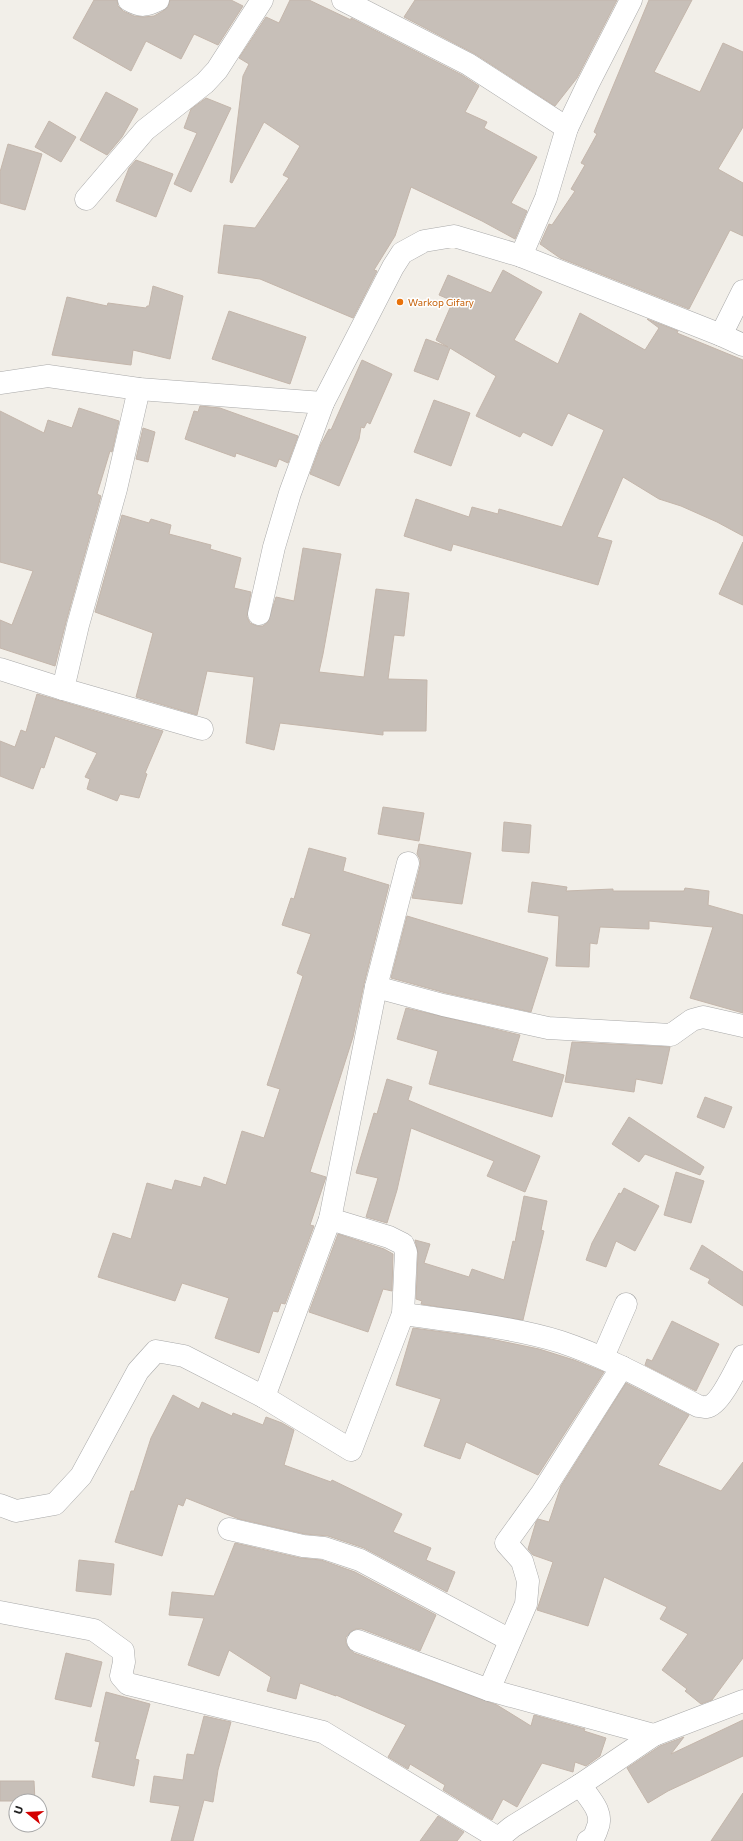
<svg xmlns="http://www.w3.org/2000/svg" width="743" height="1841" viewBox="0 0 743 1841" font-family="Commissioner,sans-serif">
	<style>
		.building { fill: #c7bfb8; stroke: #c4b6ab }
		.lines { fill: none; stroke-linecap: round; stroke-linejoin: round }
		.minor-casing { stroke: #a9a9a9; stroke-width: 23 }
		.minor { stroke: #fff; stroke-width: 22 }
		.food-dot { fill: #e8710a; stroke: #fff; stroke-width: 1.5 }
		.labels { text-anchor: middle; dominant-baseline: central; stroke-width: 3; stroke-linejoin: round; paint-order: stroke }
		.food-label { font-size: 10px; fill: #c56008; stroke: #fff; text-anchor: start }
	</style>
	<rect width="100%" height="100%" fill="#f2efe9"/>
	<g class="building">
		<path d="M94,0H117L118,6L123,11L134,16L143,17L154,16L163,11L168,7L170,0H231L243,6L218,45L194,34L181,59L146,41L131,71L73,38Z"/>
		<path d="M290,0H309L351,20V18L462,75L479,86L465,112L487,122L484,128L537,157L511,203L527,211L515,239L482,221L411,187L395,236L374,270L377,271L353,318L260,279L218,273L224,225L255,228L289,178L283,175L300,146L264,122L232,183L230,182L243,76L249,64L239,58L266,17L279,23Z"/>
		<path d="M415,0H617L577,78L555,106L475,54L404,17Z"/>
		<path d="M649,0H692L654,72L700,92L723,43L743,52V127L718,169L743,183V236L730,230L689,309L560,258L540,244L549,224L552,225L575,191L571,189L585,165L581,163L597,134L594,132Z"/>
		<path d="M106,92L138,109L122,137L107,155L80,140Z"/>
		<path d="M206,98L231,108L191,192L174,184L197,133L184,128L191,109Z"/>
		<path d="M49,121L76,137L61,162L35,147Z"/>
		<path d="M8,144L42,154L25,210L0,203V172Z"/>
		<path d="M136,160L173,174L156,217L116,201L129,168Z"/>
		<path d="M503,270L542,292L514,340L558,364L580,313L645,350L659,328L647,319L678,331L677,333L743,360V536L717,522L681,506L659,499L623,477L597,537L612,541L598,585L453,544L451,551L404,536L416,499L469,517L472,507L498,514L499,509L562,527L604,430L568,413L552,446L523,432L520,437L476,416L496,376L450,348L438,380L414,371L426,339L448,347L436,340L453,301L439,295L448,275L491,293Z"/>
		<path d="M153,286L183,296L170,359L133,350L131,365L52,355L67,297L107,306L108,303L146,308L147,306H149Z"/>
		<path d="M229,311L306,337L290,384L212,359Z"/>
		<path d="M362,360L392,374L370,424L367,422L364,428L361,427L359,439L339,486L310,474L321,444L329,429L331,430Z"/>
		<path d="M434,400L470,413L451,466L414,452Z"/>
		<path d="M200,406L220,408L298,436L288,463L279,459L276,467L236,453L235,457L185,439L194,411L198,412Z"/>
		<path d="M79,408L119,421L112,452L110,451L97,494L101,496L66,622L55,666L0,648V620L12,625L33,571L0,562V411L44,433L48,420L72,428Z"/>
		<path d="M143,428L155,432L148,462L136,459Z"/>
		<path d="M122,515L149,523L151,519L171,525L169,534L211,545L210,549L241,558L234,588L251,592L247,617L250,623L257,626H263L268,622L276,597L294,601L303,548L341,554L323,654L319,672L364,677L376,589L409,593L404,636L394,635L388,679L427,680L426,731H383V735L280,723L274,750L246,743L254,677L207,671L197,715L136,697L153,633L95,612Z"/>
		<path d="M743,542V605L719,594Z"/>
		<path d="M37,694L163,731L145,773L147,774L139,798L120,794L117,801L87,789L90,779L85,777L97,753L55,736L44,768L41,767L33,789L0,776V741L15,747L21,730L26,732Z"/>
		<path d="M383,807L424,813L419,841L378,834Z"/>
		<path d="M504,822L531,825L529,853L502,851Z"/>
		<path d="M419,844L471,853L462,904L412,898L420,866V859L417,854Z"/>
		<path d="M309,848L346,858L343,871L389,885L364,984L353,1037L310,1172L326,1177L310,1225L314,1226L285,1304L281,1303L278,1312L273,1311L259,1353L215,1338L229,1298L182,1283L175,1301L98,1277L113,1233L131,1239L147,1183L172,1190L175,1180L201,1187L204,1177L226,1185L242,1131L264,1138L280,1089L267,1085L303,976L297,973L311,934L282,925L291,898L294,899Z"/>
		<path d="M532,882L567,887L566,891L613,889V891H684L685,888L709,891L708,905L743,915V1013L690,998L713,927L649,921V929L600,927L597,944L590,943L589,967L556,966L559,916L528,912Z"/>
		<path d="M407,916L548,958L531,1012L446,993L391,978Z"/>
		<path d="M406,1008L520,1035L512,1061L564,1075L552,1117L429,1084L438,1051L397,1039Z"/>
		<path d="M572,1042L670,1047L662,1084L636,1079L634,1092L565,1082Z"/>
		<path d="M387,1079L412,1087L408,1100L540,1156L525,1192L487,1176L494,1161L411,1128L397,1190L387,1223L366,1217L378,1178L356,1173L374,1113L377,1114Z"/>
		<path d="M705,1097L732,1107L724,1128L697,1117Z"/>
		<path d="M629,1117L704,1167L700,1175L645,1154L639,1162L612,1144Z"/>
		<path d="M676,1172L704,1181L691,1223L664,1215Z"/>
		<path d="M624,1188L659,1206L635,1251L616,1241L606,1267L586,1260L592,1243L619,1193L621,1194Z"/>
		<path d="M524,1196L547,1201L541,1230L544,1231L523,1320L421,1304L422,1301L416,1299L418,1253L415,1240L430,1244L424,1263L469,1277L472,1269L504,1280L513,1241L515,1242Z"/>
		<path d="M338,1234L384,1249L393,1254L392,1291L383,1289L368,1332L309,1312Z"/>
		<path d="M702,1245L743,1272V1306L708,1283L710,1279L690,1269Z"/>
		<path d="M672,1321L719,1344L696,1391L645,1365L647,1359L652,1361Z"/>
		<path d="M413,1328L481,1337L539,1349L574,1360L604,1372L538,1475L466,1442L460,1459L424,1446L441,1399L396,1385Z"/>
		<path d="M626,1383L689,1415L658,1465L721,1491L743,1462V1658L712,1700L701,1704L685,1691L687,1689L662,1670L688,1634L660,1619L667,1607L604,1577L588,1626L537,1610L553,1562L533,1555L528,1549L536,1522L538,1519L549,1522L561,1486Z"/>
		<path d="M173,1395L199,1409L202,1402L232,1416L233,1413L263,1425L266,1417L282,1423L294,1430L284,1465L331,1482L332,1480L402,1514L393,1532L431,1548L426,1560L455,1572L447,1592L364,1548L328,1536L305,1534L239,1519L186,1498L183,1506L178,1504L162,1556L115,1542L131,1491H134L151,1438Z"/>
		<path d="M235,1543L300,1558L321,1560L355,1572L436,1615L420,1651L362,1629H356L350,1632L346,1637V1643L349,1649L354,1653L497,1705L531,1726L534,1715L585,1729L584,1731L606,1738L600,1756L586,1766L575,1762L573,1772L542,1763L517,1807L503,1799L492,1820L443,1790L445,1785L410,1764L408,1769L388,1757L406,1725L336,1695V1696L300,1683L296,1699L267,1691L271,1677L229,1650L219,1676L188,1665L204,1618L169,1615L172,1592L214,1596Z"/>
		<path d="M79,1560L114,1564L111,1595L76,1591Z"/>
		<path d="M66,1653L102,1662L91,1707L55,1699Z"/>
		<path d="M106,1692L150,1704L135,1759L139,1760L134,1786L92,1777L100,1742L95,1741Z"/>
		<path d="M204,1716L231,1722L218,1770L213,1802L204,1800L193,1841H171L180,1806L150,1802L154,1776L183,1780L187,1754L194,1755Z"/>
		<path d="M743,1720V1756L668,1791L648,1803L627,1768L660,1746L684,1737L671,1754Z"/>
		<path d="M0,1781H34L35,1801H0Z"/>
		<path d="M743,1793V1841H711Z"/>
		<path d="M438,1816L464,1832L457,1841H420Z"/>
	</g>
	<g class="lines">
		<g class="minor-casing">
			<g id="minor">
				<path d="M129,0C141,7 146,6 158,0"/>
				<path d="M343,0L468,64L567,128"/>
				<path d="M86,199L145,130L205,83L217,70L262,0"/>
				<path d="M521,256L546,198L567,128L589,82L631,0"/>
				<path d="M721,335L743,291"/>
				<path d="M0,383L48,376L139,389L323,403L393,267L402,253L424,241L454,236L521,256L721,335L743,345"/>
				<path d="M259,614L274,547L290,493L323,403"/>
				<path d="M0,669L63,689L202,729"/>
				<path d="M63,689L78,625L116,489L139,389"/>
				<path d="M376,987L443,1005L548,1028L671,1035L692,1020L703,1017L743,1026"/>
				<path d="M403,1314C453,1321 513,1327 561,1342C609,1358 653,1383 698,1406C701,1406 705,1408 707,1407C720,1405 737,1367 743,1356"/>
				<path d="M603,1357L626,1304"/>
				<path d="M264,1397L351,1450L403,1314L406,1252L403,1244L389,1237L330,1219"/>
				<path d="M0,1505L16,1511L55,1504L81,1476L138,1371L156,1351L184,1356L264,1397L330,1219L376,987L408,863"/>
				<path d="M229,1529L303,1546L324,1548L360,1560L510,1640"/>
				<path d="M0,1612L94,1630L123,1651L124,1662L121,1676L128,1684L323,1732L498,1838"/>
				<path d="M358,1641L489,1690L654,1735"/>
				<path d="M489,1690L526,1604L528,1581L522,1561L506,1543L542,1493L622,1367"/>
				<path d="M580,1785C589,1798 605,1813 597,1829C595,1835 594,1838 588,1841"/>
				<path d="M495,1841L512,1827L580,1785L654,1735L743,1701"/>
			</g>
		</g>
		<use href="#minor" class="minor"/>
	</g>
	<circle class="food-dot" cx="400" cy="302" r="4"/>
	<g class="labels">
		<g class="food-label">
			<text x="408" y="302">Warkop Gifary</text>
		</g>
	</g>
	<g transform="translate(28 1813) rotate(288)"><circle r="19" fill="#ffffff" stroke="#a7a7a7"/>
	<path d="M0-3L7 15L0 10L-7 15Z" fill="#d40000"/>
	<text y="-6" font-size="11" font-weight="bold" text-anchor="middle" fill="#222222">U</text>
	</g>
</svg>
